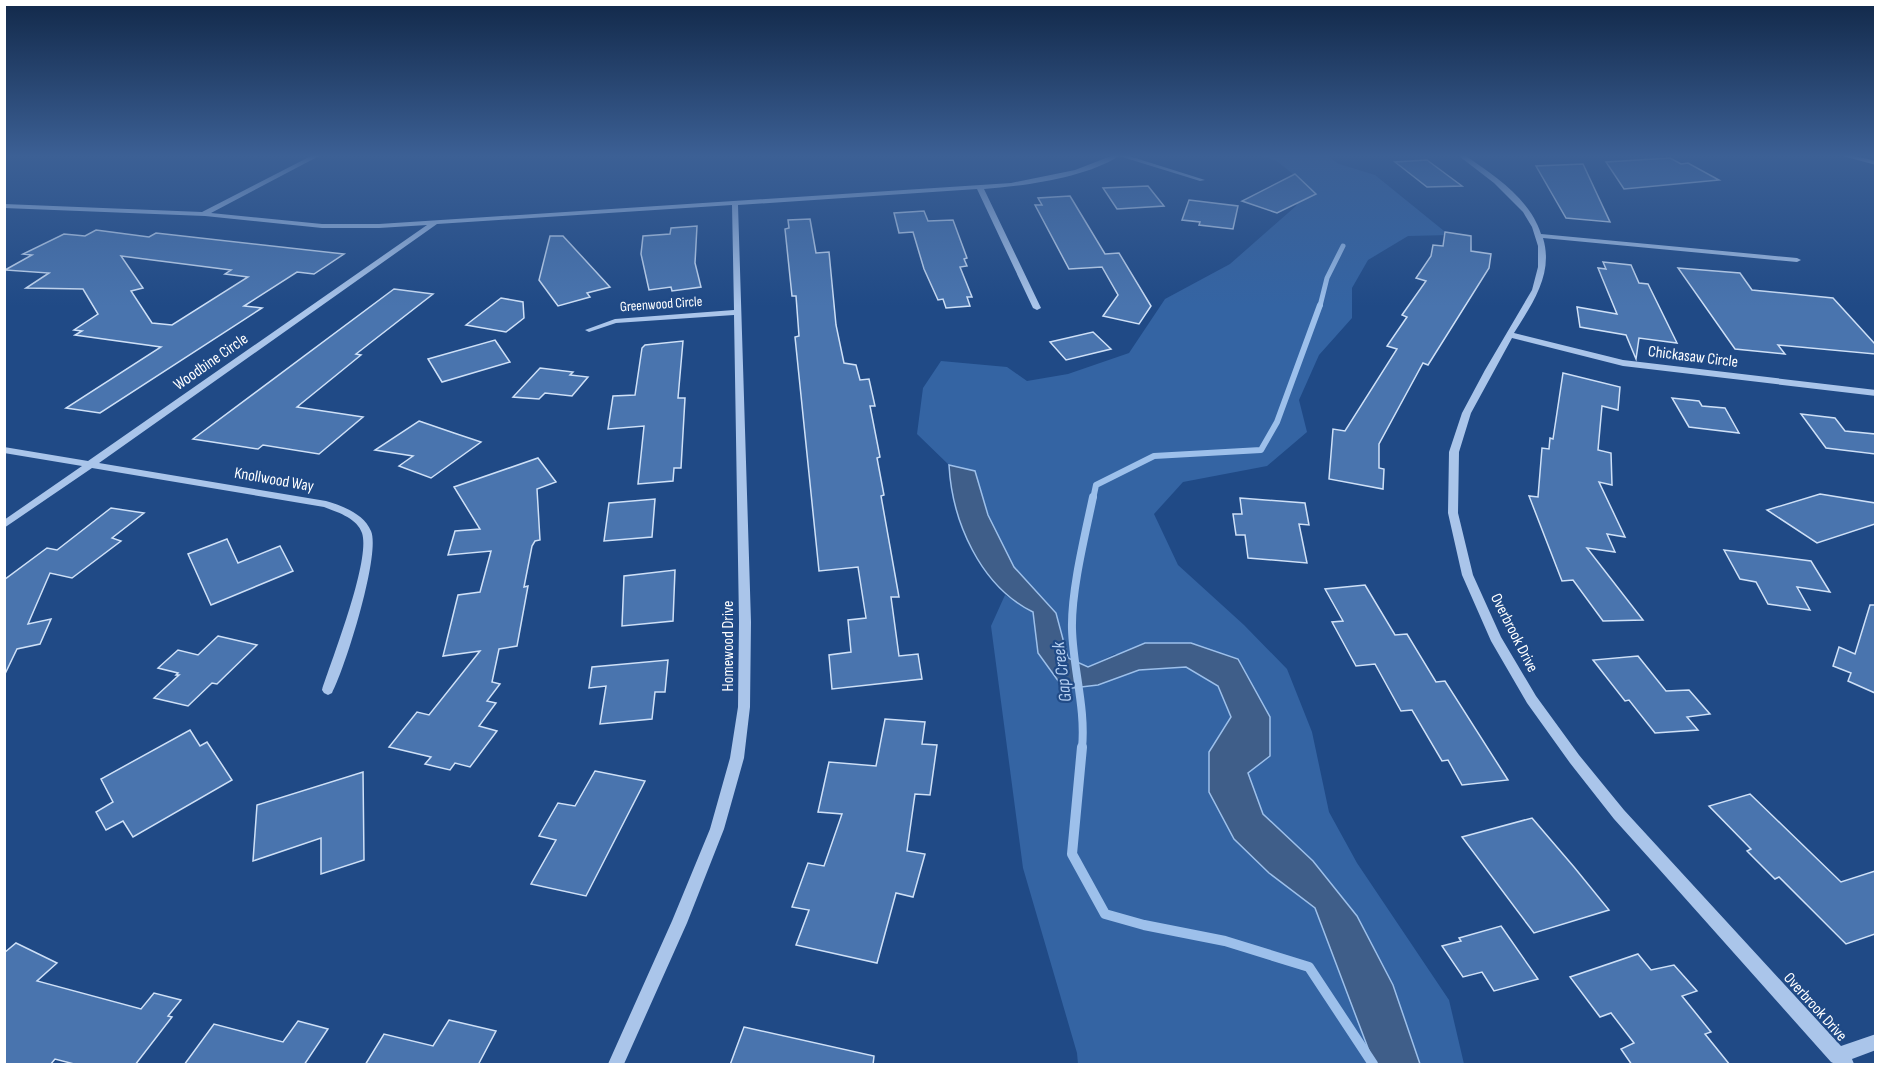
<svg xmlns="http://www.w3.org/2000/svg" width="1880" height="1069" viewBox="0 0 1880 1069" font-family="'Sofia Sans Condensed',sans-serif">
	<style>
		.green { fill: #3464a3 }
		.water { fill: #3f5e89; stroke: #9dc0eb; stroke-width: 1.5 }
		.lines { fill: none; stroke-linecap: round; stroke-linejoin: round }
		.stream-far3 { stroke: #9dc0eb; stroke-width: 5 }
		.stream-far2 { stroke: #9dc0eb; stroke-width: 6 }
		.stream-far1 { stroke: #9dc0eb; stroke-width: 8 }
		.stream { stroke: #9dc0eb; stroke-width: 10 }
		.building { fill: #4974ae; stroke: #cee0f7; stroke-width: 1.5; fill-rule: evenodd }
		.minor { fill: #aac5ea; fill-rule: evenodd }
		.labels { text-anchor: middle; dominant-baseline: central; stroke-width: 4.5; stroke-linejoin: round; paint-order: stroke }
		.far-street-label { font-size: 14px; fill: #fff; stroke: #204a86 }
		.street-label { font-size: 16px; fill: #fff; stroke: #204a86 }
		.water-label { font-size: 18px; font-style: italic; fill: #b5cff1; stroke: #204a86 }
	</style>
	<rect width="100%" height="100%" fill="#204a86"/>
	<g class="green">
		<path d="M1262,156H1327L1339,164L1375,175L1449,235L1408,236L1368,260L1352,288V318L1319,355L1299,400L1307,432L1267,466L1183,482L1154,514L1178,565L1244,625L1287,669L1312,732L1329,812L1357,863L1449,1000L1464,1064H1420L1357,916L1313,861L1263,814L1248,773L1238,659L1115,654L1088,667L1068,658L1056,613L1014,567L988,515L975,471L949,465L917,434L923,388L941,361L1007,367L1027,381L1068,374L1129,353L1165,299L1230,264L1296,206L1306,185L1277,161Z"/>
		<path d="M1005,595L1033,612L1038,653L1098,685L1139,670L1186,667L1218,686L1231,717L1209,752L1269,873L1315,908L1374,1064H1078L1077,1053L1023,868L991,626Z"/>
	</g>
	<path class="water" d="M949,465L975,471L988,515L1014,567L1056,613L1068,658L1088,667L1145,643H1191L1238,659L1270,717V756L1248,773L1263,814L1313,861L1357,916L1393,985L1420,1064H1374L1315,908L1269,873L1234,839L1209,792V752L1231,717L1218,686L1186,667L1139,670L1098,685L1064,689L1038,653L1033,612C980,586 952,521 949,465Z"/>
	<g class="lines">
		<path class="stream-far3" d="M1320,306L1327,278L1343,246"/>
		<path class="stream-far2" d="M1093,499L1096,485L1154,456L1261,450L1277,422L1320,305"/>
		<path class="stream-far1" d="M1082,748C1086,708 1073,669 1072,629C1071,591 1085,535 1093,497"/>
		<path class="stream" d="M1082,747L1072,854L1105,914L1144,925L1225,941L1309,967L1373,1064"/>
	</g>
	<g class="building">
		<path d="M1670,158L1681,164L1688,163L1719,180L1624,189L1606,162Z"/>
		<path d="M1427,160L1462,186L1427,187L1395,162Z"/>
		<path d="M1583,164L1610,222L1566,218L1536,166Z"/>
		<path d="M1295,174L1316,194L1277,213L1242,201Z"/>
		<path d="M1148,186L1164,206L1117,209L1103,188Z"/>
		<path d="M1070,196L1105,254L1119,253L1151,306L1139,324L1103,316L1118,295L1102,267L1069,269L1035,205H1042L1038,198Z"/>
		<path d="M1189,200L1238,206L1233,229L1199,225L1200,222L1182,220Z"/>
		<path d="M924,211L928,221L953,220L967,258L964,259L967,266L960,267L972,297H967L970,306L946,308L943,299L938,300L924,269L913,232L899,233L894,213Z"/>
		<path d="M810,219L816,253L829,252L836,325L844,363L856,365L860,380L869,379L875,406H870L880,457L877,458L884,495L881,496L899,597H891L899,656L918,654L922,679L832,689L829,655L851,652L848,620L866,618L858,567L819,571L795,337L799,336L796,296H792L785,229L789,228L788,220Z"/>
		<path d="M697,226L695,263L701,287L672,291L671,287L649,290L641,254L643,236L670,234L671,228Z"/>
		<path d="M96,230L149,237L156,233L344,254L314,274L297,272L244,306L262,308L100,413L66,408L161,347L75,335L82,331L74,330L98,314L83,289L26,288L49,273L5,270L32,255L23,254L64,234L85,236ZM121,256L231,270L225,274L248,277L172,325L152,323L131,291L143,288Z"/>
		<path d="M1445,232L1471,236V251L1491,254L1489,268L1428,365L1423,363L1379,444V468L1384,469L1383,489L1329,479L1333,429L1345,431L1397,349L1387,346L1407,317L1402,315L1426,281L1416,278L1431,256L1433,245L1443,246Z"/>
		<path d="M550,236H563L610,287L587,293L590,297L558,306L539,280Z"/>
		<path d="M1603,262L1631,265L1639,283L1648,284L1677,343L1639,338L1636,359L1626,335L1580,327L1577,307L1617,314L1598,268L1606,269Z"/>
		<path d="M1678,268L1740,273L1752,290L1833,298L1875,344V354L1778,345L1785,354L1735,349Z"/>
		<path d="M394,289L433,294L356,354L361,355L297,407L363,417L319,454L263,445L258,449L193,439Z"/>
		<path d="M501,298L523,302L524,318L506,332L466,325Z"/>
		<path d="M1093,332L1111,349L1066,360L1050,342Z"/>
		<path d="M495,340L510,362L442,382L428,359Z"/>
		<path d="M683,341L678,398H685L681,468H674L673,481L638,484L644,426L608,429L613,396L635,395L642,348L645,345Z"/>
		<path d="M540,368L573,372L570,375L588,377L572,396L545,393L539,399L513,397Z"/>
		<path d="M1563,373L1620,387L1618,410L1602,406L1598,450L1611,453L1612,485L1599,482L1625,537L1607,534L1615,552L1587,548L1643,620L1603,621L1573,580L1562,581L1529,496L1538,497L1542,448L1549,449L1550,438L1553,439Z"/>
		<path d="M1672,398L1699,401L1702,406L1725,408L1739,433L1689,427Z"/>
		<path d="M1801,414L1835,418L1845,431L1875,434V454L1826,448Z"/>
		<path d="M419,421L454,433L481,442L431,478L399,466L413,456L375,450Z"/>
		<path d="M538,458L556,482L537,489L540,540L535,541L532,546L524,587L528,586L517,646L499,649L492,682L500,684L487,701L496,703L479,726L497,731L470,767L455,763L450,770L425,764L431,757L389,747L417,712L429,715L480,651L443,656L458,595L480,592L491,551L448,555L455,531L480,529L454,487Z"/>
		<path d="M1820,494L1875,503V524L1817,543L1767,510Z"/>
		<path d="M1240,498L1305,503L1309,525L1299,524L1307,563L1248,558L1245,535H1236L1233,514H1242Z"/>
		<path d="M655,499L652,537L604,541L609,503Z"/>
		<path d="M111,508L144,513L112,538L121,541L72,578L50,573L28,624L51,619L40,644L17,649L4,676V580L47,548L57,550Z"/>
		<path d="M227,539L238,563L280,546L293,571L211,605L188,554Z"/>
		<path d="M1724,550L1811,561L1830,592L1797,587L1810,610L1768,604L1756,582L1740,579Z"/>
		<path d="M675,570L673,621L622,626L624,576Z"/>
		<path d="M1365,585L1395,635L1407,634L1436,682L1445,681L1508,780L1462,785L1448,760L1442,761L1412,710L1401,711L1375,664L1356,666L1332,622L1343,621L1325,589Z"/>
		<path d="M1870,605H1875V693L1848,681L1851,673L1833,666L1839,647L1855,654Z"/>
		<path d="M218,636L257,645L217,684L212,683L188,706L154,698L179,675H176L178,673L158,668L178,650L198,655Z"/>
		<path d="M1638,656L1666,691L1689,690L1710,714L1687,717L1698,730L1655,733L1629,700L1625,701L1593,660Z"/>
		<path d="M668,660L665,692H655L652,719L600,724L606,686L589,688L592,667Z"/>
		<path d="M885,719L925,722L922,744L937,745L930,795L915,794L907,851L925,854L913,897L896,893L877,963L796,945L809,910L792,907L808,863L824,866L842,814L818,812L829,762L876,766Z"/>
		<path d="M190,730L200,746L207,742L232,780L133,837L123,821L106,830L96,812L113,802L101,779Z"/>
		<path d="M595,771L645,781L586,896L531,884L556,840L539,836L558,803L575,806Z"/>
		<path d="M363,772L364,860L321,874V838L253,861L257,805Z"/>
		<path d="M1750,794L1841,882L1875,871V934L1846,944L1779,877L1775,879L1747,851L1751,849L1709,806Z"/>
		<path d="M1532,818L1574,867L1609,910L1534,933L1462,837Z"/>
		<path d="M1501,926L1538,979L1494,991L1482,972L1463,977L1442,946L1461,941L1459,938Z"/>
		<path d="M16,943L57,963L37,981L141,1009L154,993L181,1000L168,1016L172,1017L135,1065H78L55,1059L50,1065H4V953Z"/>
		<path d="M1638,954L1651,970L1674,965L1697,991L1682,996L1711,1032L1705,1034L1730,1065H1632L1621,1049L1634,1043L1611,1013L1600,1017L1570,977Z"/>
		<path d="M449,1020L496,1031L478,1065H365L384,1034L433,1046Z"/>
		<path d="M298,1021L328,1029L304,1065H184L214,1024L283,1042Z"/>
		<path d="M744,1027L874,1056L873,1065H730Z"/>
	</g>
	<g class="lines">
		<g class="minor">
			<path d="M311,156H319L211,213L322,224H379L1011,183L1075,170L1111,156H1119C1085,178 1024,186 984,189L1041,308L1037,310L1033,308L977,189L738,205L751,622L750,707L744,758L724,829L687,923L624,1064H608L672,921L710,829L730,758L738,707L739,622L734,315L616,323L589,332L585,330L615,319L734,310L732,205L437,224L99,463L326,501C343,506 364,514 371,531C381,554 345,669 332,693L328,695L324,693L322,690C332,659 371,560 362,533C357,518 337,512 324,507L92,468L4,528V520L82,466L4,453V447L88,461L427,225L379,228H322L205,216L4,208V204L202,212Z"/>
			<path d="M1119,156H1129L1205,180L1200,181Z"/>
			<path d="M1459,156H1466C1495,176 1530,199 1541,234L1797,258L1801,260L1797,262L1543,238C1554,274 1532,304 1514,333L1623,360L1876,390V396L1623,366L1512,338L1471,413L1459,452L1458,513L1473,575L1501,637L1536,696L1579,755L1624,810L1841,1046L1876,1034V1050L1852,1059L1854,1064H1835L1831,1062L1659,869L1614,819L1570,763L1527,703L1491,641L1462,575L1448,513L1449,452L1462,413L1485,370L1532,290L1538,267V246L1532,227L1523,212L1494,183Z"/>
			<path d="M1843,156H1854L1876,161V165Z"/>
		</g>
	</g>
	<linearGradient id="sky" x2="0" y2="1"><stop stop-color="#12294a"/><stop offset="0.51" stop-color="#3c6095"/><stop offset="1" stop-color="#3c6095" stop-opacity="0"/></linearGradient>
	<rect width="1880" height="306" fill="url(#sky)"/>
	<g class="labels">
		<g class="far-street-label">
			<text transform="translate(661 304) rotate(-4)">Greenwood Circle</text>
		</g>
		<g class="street-label">
			<text transform="translate(1693 357) rotate(7)">Chickasaw Circle</text>
			<text transform="translate(211 362) rotate(-35)">Woodbine Circle</text>
			<text transform="translate(274 480) rotate(10)">Knollwood Way</text>
			<text transform="translate(1514 633) rotate(63)">Overbrook Drive</text>
			<text transform="translate(728 646) rotate(-90)">Homewood Drive</text>
			<text transform="translate(1815 1007) rotate(48)">Overbrook Drive</text>
		</g>
		<g class="water-label">
			<text transform="translate(1062 672) rotate(-97)">Gap Creek</text>
		</g>
	</g>
	<rect width="1880" height="1069" fill="none" stroke="#ffffff" stroke-width="12"/>
</svg>
